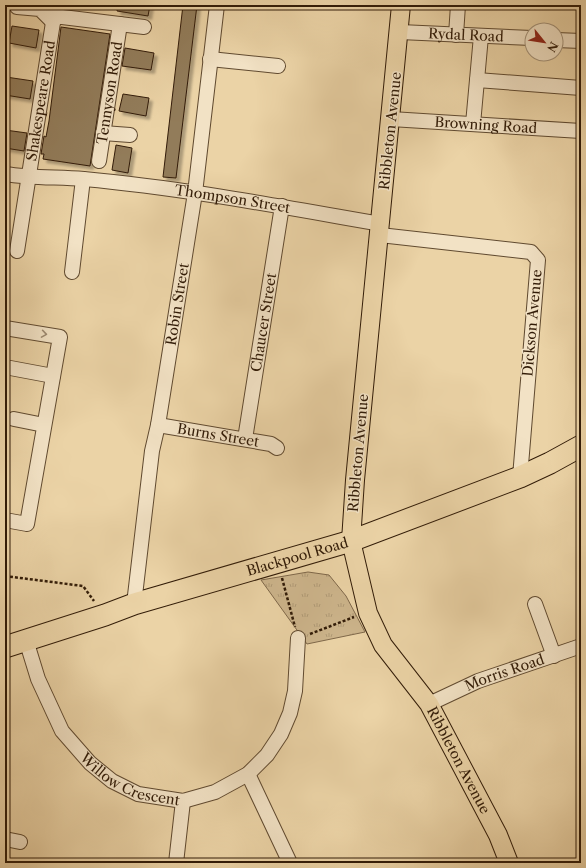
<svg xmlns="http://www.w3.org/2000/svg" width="586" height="868" viewBox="0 0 586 868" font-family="'Libre Caslon Text',serif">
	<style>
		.grass { fill: url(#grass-tufts); stroke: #7f684a }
		.building { fill: #927b5a; stroke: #321c08; filter: url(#shadow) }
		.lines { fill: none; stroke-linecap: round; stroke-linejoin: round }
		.minor-casing { stroke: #604a30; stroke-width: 16 }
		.major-casing { stroke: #321c08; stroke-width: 20 }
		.highway-casing { stroke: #321c08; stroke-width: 23 }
		.path { stroke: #321c08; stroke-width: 2.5; stroke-dasharray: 3 2; stroke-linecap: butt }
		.minor { stroke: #f2e2c5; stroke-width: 14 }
		.major { stroke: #ebd3a6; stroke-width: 18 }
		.highway { stroke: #ebd3a6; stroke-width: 21 }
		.oneway { stroke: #9c8970 }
		.labels { text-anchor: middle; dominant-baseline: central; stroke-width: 3; stroke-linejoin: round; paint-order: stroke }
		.street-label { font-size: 14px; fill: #321c08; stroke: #f2e2c5 }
	</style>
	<defs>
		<pattern id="grass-tufts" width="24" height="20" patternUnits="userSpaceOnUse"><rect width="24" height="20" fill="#ccb48b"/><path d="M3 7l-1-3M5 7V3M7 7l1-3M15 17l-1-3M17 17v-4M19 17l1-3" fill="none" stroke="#b09a76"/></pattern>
		<filter id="shadow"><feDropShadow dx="3.5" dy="3.5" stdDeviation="1" flood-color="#0004"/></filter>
	</defs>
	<rect width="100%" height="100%" fill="#ebd3a6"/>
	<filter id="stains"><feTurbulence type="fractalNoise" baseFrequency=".005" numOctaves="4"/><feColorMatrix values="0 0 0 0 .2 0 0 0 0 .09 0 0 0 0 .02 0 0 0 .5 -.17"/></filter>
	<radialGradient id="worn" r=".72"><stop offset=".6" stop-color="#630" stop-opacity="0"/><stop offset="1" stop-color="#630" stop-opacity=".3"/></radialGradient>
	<path class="grass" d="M308,572L329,575L346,596L365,632L307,644L261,580Z"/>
	<g class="building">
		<path d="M118,5H150L148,16L117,11Z"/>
		<path d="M183,5H197L176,178L163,177Z"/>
		<path d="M12,26L39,30L36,48L9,43Z"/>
		<path d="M61,27L110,34L90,166L43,159L44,154H41L44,136L46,137L49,121Z"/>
		<path d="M125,48L154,53L151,70L122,66Z"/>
		<path d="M6,77L33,81L30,99L5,95Z"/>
		<path d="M123,94L149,98L146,116L119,111Z"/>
		<path d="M5,130L27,133L24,151L5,148Z"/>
		<path d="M116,145L132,148L128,173L112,170Z"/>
	</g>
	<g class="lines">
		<g class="minor-casing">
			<g id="minor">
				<path d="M17,7L40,9L53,22"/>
				<path id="s1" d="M400,32L532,38"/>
				<path d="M456,35L458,5"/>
				<path d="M556,40L581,41"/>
				<path d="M210,59L278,66"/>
				<path d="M477,80L581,88"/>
				<path id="s2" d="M391,119L581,131"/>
				<path d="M473,124L481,36"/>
				<path d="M103,133L130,135"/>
				<path id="s3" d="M99,161L120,24"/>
				<path id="s4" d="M5,174C31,178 57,177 84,179C183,188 283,207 381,224"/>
				<path d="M380,235L531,252L538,260L520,477"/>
				<path id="s5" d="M17,251L54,16L144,27"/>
				<path d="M72,272L83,179"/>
				<path d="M5,328L60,337L27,524L5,520"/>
				<path d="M5,367L53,376"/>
				<path d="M14,419L44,425"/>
				<path id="s6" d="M158,425L259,442L271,444L277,448"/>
				<path id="s7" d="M245,439L282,206"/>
				<path id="s8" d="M134,604L152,451L158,425L195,193L217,5"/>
				<path d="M535,604L554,656"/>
				<path id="s9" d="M26,640L38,679L62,731L90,763L112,781L138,794L183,801L215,792L248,774L267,755L281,734L290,713L295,691L298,638"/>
				<path id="s10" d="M429,704L478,681L581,646"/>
				<path d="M248,774L290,863"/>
				<path d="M5,839L20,842"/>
				<path d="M176,863L183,801"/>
			</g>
		</g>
		<g class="major-casing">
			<g id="major">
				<path id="s11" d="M401,5L355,480L351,541L368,613L383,645L429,704L498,835L509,863"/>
			</g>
		</g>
		<g class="highway-casing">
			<g id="highway">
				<path id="s12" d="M5,647L105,615L134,604L351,541L520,477L550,463L581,446"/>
			</g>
		</g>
		<g class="path">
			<path d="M5,576L83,586L94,601"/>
			<path d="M282,578L295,627"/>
			<path d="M310,634L354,617"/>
		</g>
		<use href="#minor" class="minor"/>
		<use href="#major" class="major"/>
		<use href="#highway" class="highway"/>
	</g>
	<defs><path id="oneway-chevron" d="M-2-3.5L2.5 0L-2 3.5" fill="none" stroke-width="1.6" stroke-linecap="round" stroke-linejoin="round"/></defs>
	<use class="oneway" href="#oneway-chevron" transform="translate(44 334) rotate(9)"/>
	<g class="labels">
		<g class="street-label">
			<text stroke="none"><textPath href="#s1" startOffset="66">Rydal Road</textPath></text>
			<text stroke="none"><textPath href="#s3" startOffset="69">Tennyson Road</textPath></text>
			<text stroke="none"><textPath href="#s5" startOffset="152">Shakespeare Road</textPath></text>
			<text stroke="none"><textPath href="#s2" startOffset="95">Browning Road</textPath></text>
			<text transform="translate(390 131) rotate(-84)">Ribbleton Avenue</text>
			<text stroke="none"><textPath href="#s4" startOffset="229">Thompson Street</textPath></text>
			<text stroke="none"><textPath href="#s8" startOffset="303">Robin Street</textPath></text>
			<text stroke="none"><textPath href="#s7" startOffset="118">Chaucer Street</textPath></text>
			<text transform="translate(532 323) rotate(-85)">Dickson Avenue</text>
			<text stroke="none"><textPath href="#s6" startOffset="61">Burns Street</textPath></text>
			<text transform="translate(358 453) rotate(-85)">Ribbleton Avenue</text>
			<text stroke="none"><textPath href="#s12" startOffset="306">Blackpool Road</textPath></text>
			<text stroke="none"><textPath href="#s10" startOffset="82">Morris Road</textPath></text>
			<text stroke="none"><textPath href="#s11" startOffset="786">Ribbleton Avenue</textPath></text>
			<text stroke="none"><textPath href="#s9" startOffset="185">Willow Crescent</textPath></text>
		</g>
	</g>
	<rect width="586" height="868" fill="none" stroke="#ebd3a6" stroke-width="20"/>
	<rect x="6" y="6" width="574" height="856" fill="none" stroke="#321c08" stroke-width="2"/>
	<rect x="10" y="10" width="566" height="848" fill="none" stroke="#321c08"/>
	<g transform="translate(544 42) rotate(120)"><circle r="19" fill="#f2e2c5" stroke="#a59379"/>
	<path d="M0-3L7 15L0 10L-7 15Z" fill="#8f2418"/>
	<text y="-6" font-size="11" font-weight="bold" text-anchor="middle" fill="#321c08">N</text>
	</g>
	<rect width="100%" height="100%" filter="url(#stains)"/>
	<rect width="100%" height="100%" fill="url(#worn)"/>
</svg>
